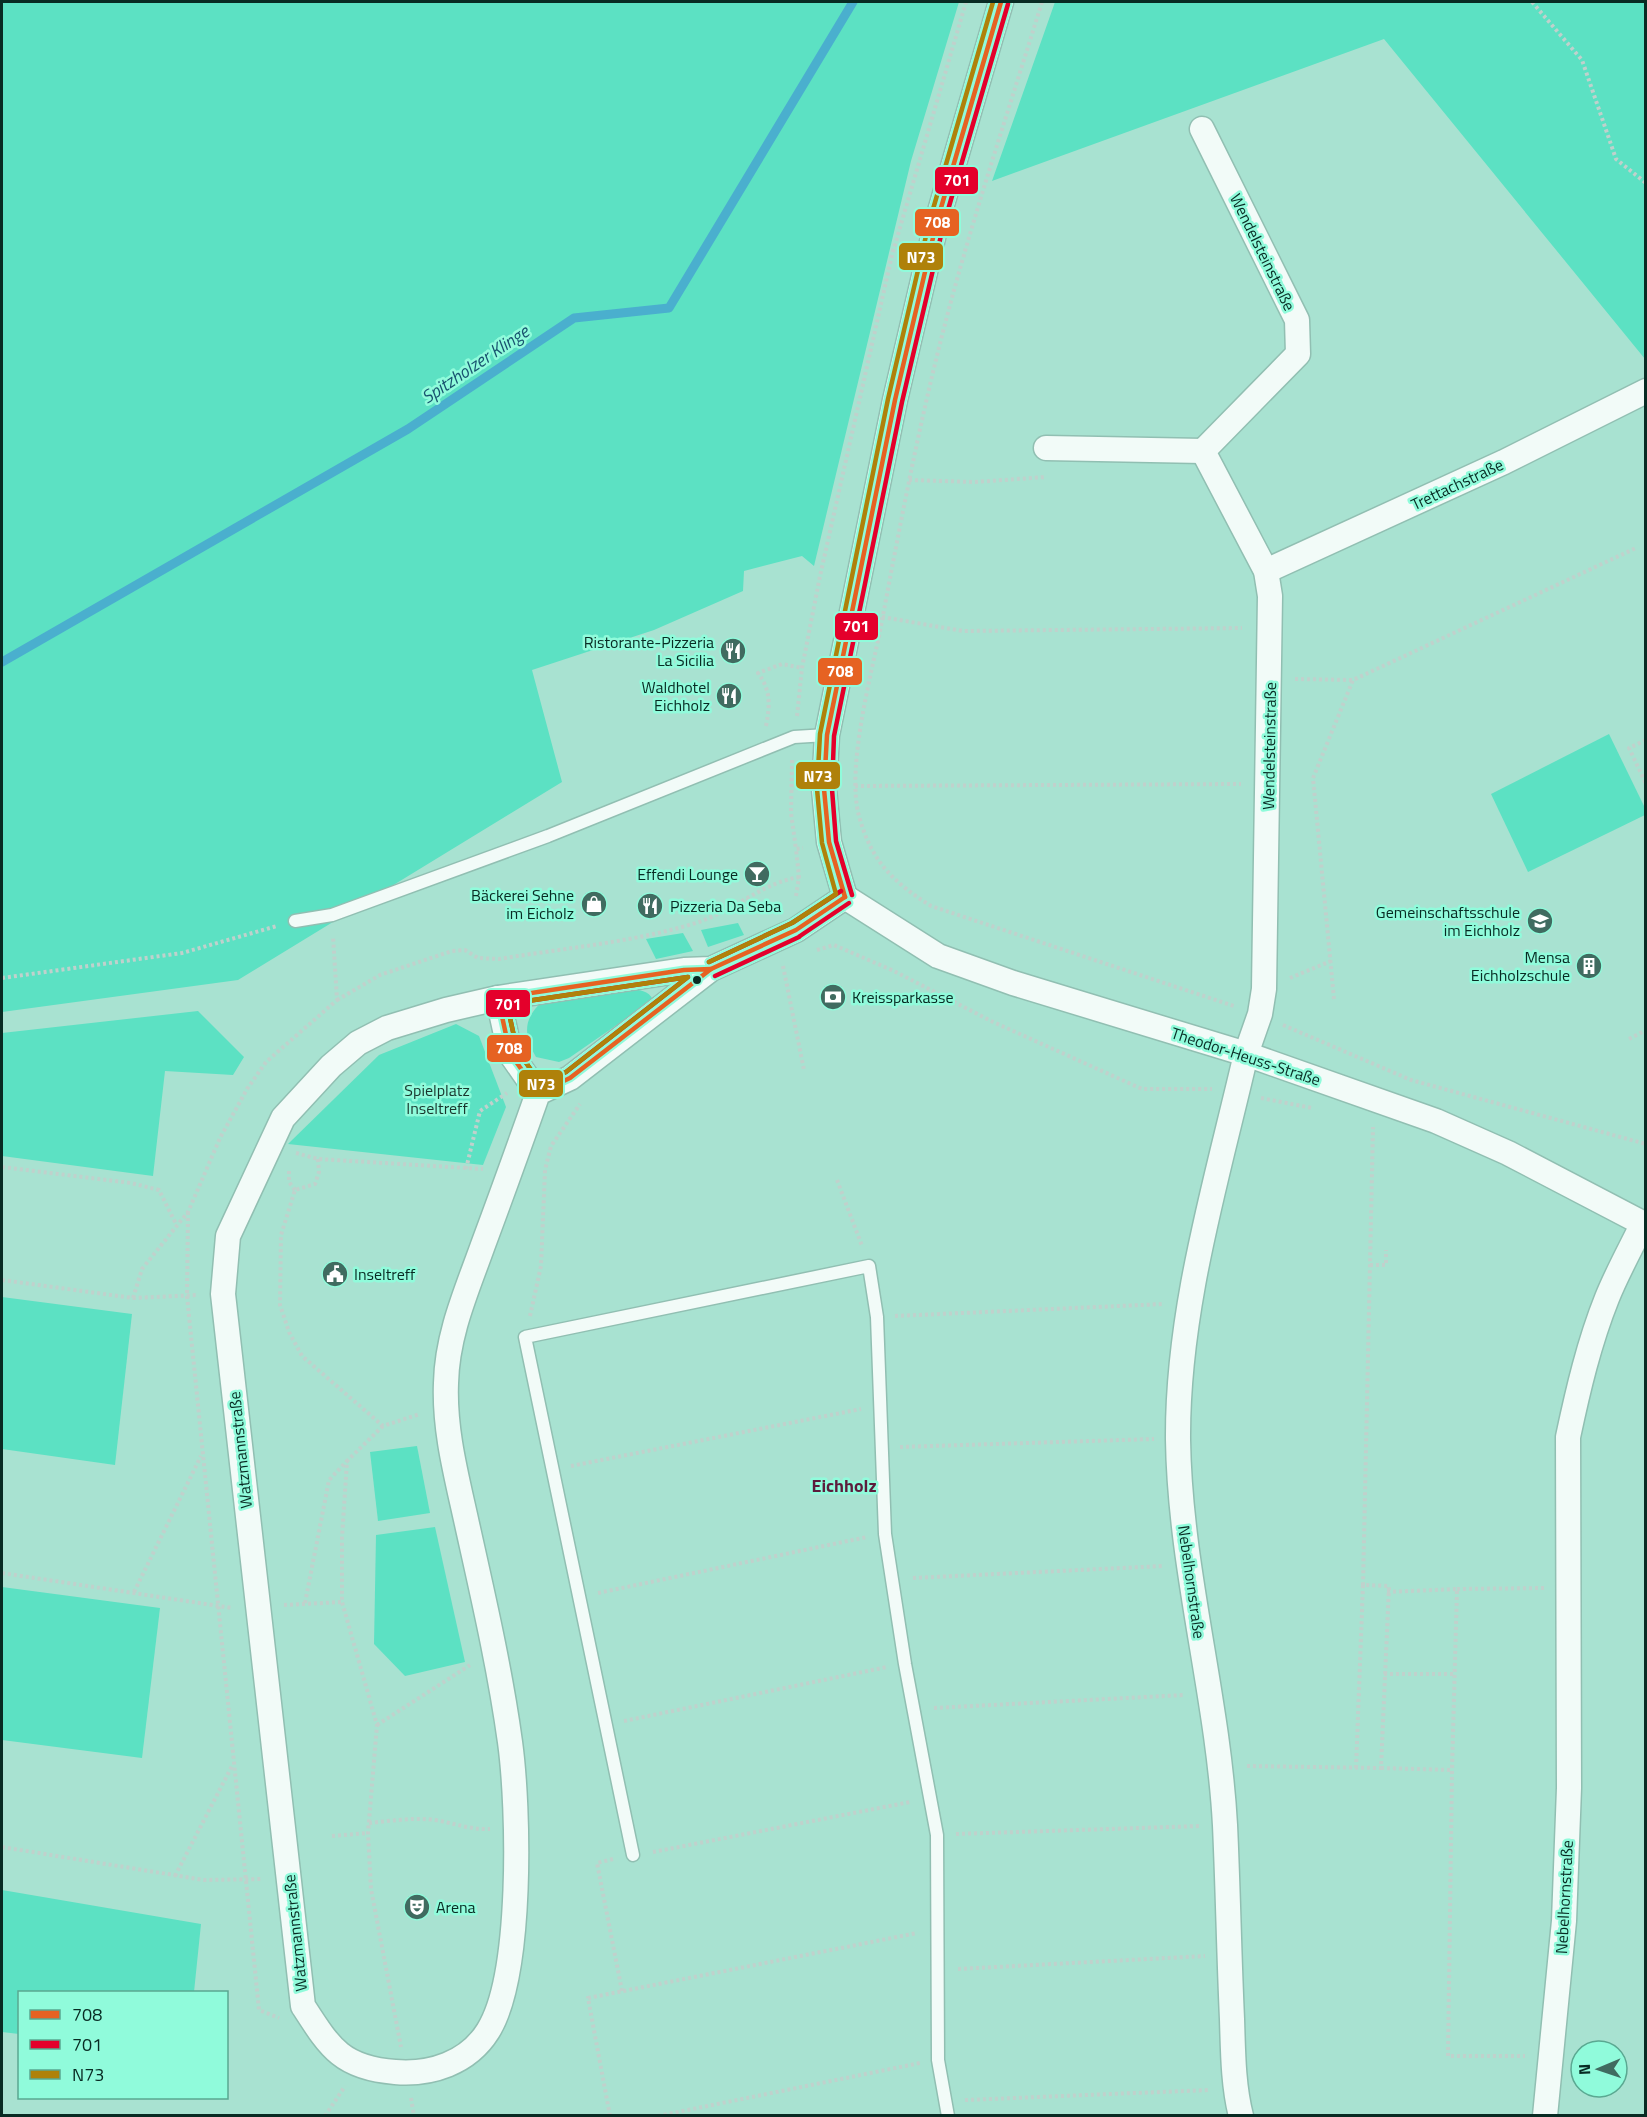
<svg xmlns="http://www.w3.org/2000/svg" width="1647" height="2117" viewBox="0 0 1647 2117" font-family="'Titillium Web',sans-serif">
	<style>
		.green { fill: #5ce1c3 }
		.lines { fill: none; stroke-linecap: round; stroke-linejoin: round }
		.stream { stroke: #4aafce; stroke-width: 9 }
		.lane-casing { stroke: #91bfb2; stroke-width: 15 }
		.street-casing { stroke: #91bfb2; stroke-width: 27 }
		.path { stroke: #c0d1cc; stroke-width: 4; stroke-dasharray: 3 3; stroke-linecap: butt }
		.lane { stroke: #f2fbf8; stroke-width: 12 }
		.street { stroke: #f2fbf8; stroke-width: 24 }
		.bus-1-casing { stroke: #90fbdb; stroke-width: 9 }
		.bus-2-casing { stroke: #90fbdb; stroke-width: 9 }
		.bus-3-casing { stroke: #90fbdb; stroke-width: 9 }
		.bus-1 { stroke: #e66222; stroke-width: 4.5 }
		.bus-2 { stroke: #e4002b; stroke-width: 4.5 }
		.bus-3 { stroke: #af810a; stroke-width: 4.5 }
		.bus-dot { fill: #082b23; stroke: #90fbdb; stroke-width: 2 }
		.labels { text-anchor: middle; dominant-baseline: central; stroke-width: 5; stroke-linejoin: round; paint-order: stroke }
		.street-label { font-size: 16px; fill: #082b23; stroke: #90fbdb }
		.poi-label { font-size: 16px; fill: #082b23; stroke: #90fbdb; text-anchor: end }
		.park-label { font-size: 16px; fill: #19352d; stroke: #90fbdb }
		.water-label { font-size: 18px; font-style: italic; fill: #18536f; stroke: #90fbdb }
		.neighbourhood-label { font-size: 18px; font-weight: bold; fill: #5c1c3c; stroke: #90fbdb }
		.line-badge { stroke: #90fbdb; stroke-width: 2 }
		.badge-label { font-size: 16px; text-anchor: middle; font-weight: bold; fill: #fff }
	</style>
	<rect width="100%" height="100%" fill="#a8e2d1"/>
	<g class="green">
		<path d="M2,2H959L911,161L814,566L802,556L744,571L743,591L654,630L532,670L562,782L238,980L2,1012Z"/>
		<path d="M1055,2H1645V359L1384,39L992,181Z"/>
		<path d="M1609,734L1645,808V815L1528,872L1491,794Z"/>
		<path d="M738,923L744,935L708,947L701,930Z"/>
		<path d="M683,933L693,951L656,959L646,939Z"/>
		<path d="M629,989C639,990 649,990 653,1000L569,1058L559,1062L536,1057C523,1034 523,1018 544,1000Z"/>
		<path d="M198,1011L244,1057L233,1075L165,1071L153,1176L2,1156V1033Z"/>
		<path d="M456,1024L479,1036L506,1107L483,1165L288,1144L379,1055Z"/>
		<path d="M2,1297L132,1314L115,1465L2,1449Z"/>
		<path d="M417,1446L430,1513L378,1521L370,1452Z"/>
		<path d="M435,1527L465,1662L405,1676L374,1644L376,1535Z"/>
		<path d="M2,1587L160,1608L142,1758L2,1740Z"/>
		<path d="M2,1890L201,1924L194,1992H20L19,2034L2,2032Z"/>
	</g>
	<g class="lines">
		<path class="stream" d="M2,662L408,429L574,318L669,308L853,2"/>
		<g class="lane-casing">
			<g id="lane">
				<path d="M295,921L332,915L548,836L794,737L827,735"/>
				<path d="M633,1855L525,1337L869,1266L877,1317L885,1534L905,1664L937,1835L938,2060L948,2116"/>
			</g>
		</g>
		<g class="street-casing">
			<g id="street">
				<path d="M1202,129L1297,320L1298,354L1203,451L1266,571L1270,596L1264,989L1260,1014L1246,1054C1217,1180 1177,1309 1178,1440C1180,1570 1218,1696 1225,1825C1228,1890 1229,1954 1232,2019C1233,2050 1233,2085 1241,2116"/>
				<path d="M1046,448L1203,451"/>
				<path d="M1266,571L1504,462L1646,391"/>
				<path d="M845,897L829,842L824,789L827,735L895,400L936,225L1001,2"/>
				<path d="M845,897L938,956L1013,983L1246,1054L1436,1121L1508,1153L1646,1225"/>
				<path d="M711,969L684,970L498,998L446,1010L387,1028L358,1043L331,1066L283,1118L228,1236L223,1294L303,2006C330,2048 342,2068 395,2072C431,2075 468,2063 488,2031C523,1975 519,1808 510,1742C500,1669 483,1596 467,1524C457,1478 444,1431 446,1383C447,1334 467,1290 483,1245C502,1194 520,1144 538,1093L570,1078L711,969L796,930L845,897"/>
				<path d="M498,998L510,1053L538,1093"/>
				<path d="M1545,2116L1564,1921L1569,1788L1568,1437C1578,1390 1589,1343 1607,1298C1617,1273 1631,1248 1643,1223"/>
			</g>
		</g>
		<g class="path">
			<path d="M1042,2C1009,109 973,216 945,324C919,424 900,525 881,626C871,676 846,768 859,816C871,861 893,882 931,906L1234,1006"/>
			<path d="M1532,2L1582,60L1616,159L1646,183"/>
			<path d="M909,480L975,482L1046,477"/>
			<path d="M882,617L963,631L1242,628"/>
			<path d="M1295,679L1353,680L1636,548"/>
			<path d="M797,716L802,668L820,576L892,255L966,2"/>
			<path d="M766,726C770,706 771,690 758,673L782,664L802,668"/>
			<path d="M1646,740L1629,748L1646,784"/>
			<path d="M792,760L791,813L796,849L803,848"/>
			<path d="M855,786L1241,784"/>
			<path d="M796,896L799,877L796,849"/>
			<path d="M747,898L760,913L768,912"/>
			<path d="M817,950L834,945L894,971L991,1021L1142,1089H1212"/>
			<path d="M783,966L804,1070"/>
			<path d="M2,978L182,953L277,926"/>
			<path d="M1290,978L1331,961"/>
			<path d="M1334,999L1313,778L1353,680"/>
			<path d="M337,1000L380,975L452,951L465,950L478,958L499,959C565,948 636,942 699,922C734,910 763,883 799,877"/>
			<path d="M1283,1025L1411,1080L1646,1144"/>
			<path d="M1629,1039L1646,1030"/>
			<path d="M1261,1098L1312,1108"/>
			<path d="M296,1153L318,1159L483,1169"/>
			<path d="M318,1159L319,1172L315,1184L295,1190L281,1235L280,1305L289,1332L302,1356L383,1426L420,1414"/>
			<path d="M2,1167L131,1183L159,1190L176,1224"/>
			<path d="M466,1169L480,1111L507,1093"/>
			<path d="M289,1171V1182L295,1190"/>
			<path d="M837,1180L862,1246"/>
			<path d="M188,1212L187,1296L259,2010L279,2018"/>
			<path d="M1370,1265H1386V1250"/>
			<path d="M2,1280L133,1298L198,1295"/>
			<path d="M133,1298L142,1269L188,1212L220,1138L247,1089L266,1062L337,1000L333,936"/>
			<path d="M530,1316L541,1266L545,1170L551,1146L580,1104"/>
			<path d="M895,1316L1164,1304"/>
			<path d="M383,1426L347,1461L342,1538V1602L377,1725L368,1833L371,1889L401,2047"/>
			<path d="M900,1447L1154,1439"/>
			<path d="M571,1466L861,1409"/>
			<path d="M2,1573L232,1608"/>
			<path d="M913,1578L1163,1566"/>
			<path d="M1457,1589L1544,1588"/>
			<path d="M134,1592L201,1456"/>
			<path d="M1387,1592L1457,1589L1452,1770"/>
			<path d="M598,1593L867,1537"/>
			<path d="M305,1603L329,1480L347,1461"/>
			<path d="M284,1605L342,1602"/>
			<path d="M1384,1674H1455"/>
			<path d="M934,1708L1184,1695"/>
			<path d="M624,1721L887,1667"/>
			<path d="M377,1725L470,1665"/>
			<path d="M1247,1766L1381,1768L1389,1586L1363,1585L1373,1127"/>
			<path d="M1356,1768L1363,1585"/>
			<path d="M1381,1768L1452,1770L1448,2056H1525"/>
			<path d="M369,1823C391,1821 413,1817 435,1820C454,1823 470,1830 490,1829"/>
			<path d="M956,1834L1200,1826"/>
			<path d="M332,1836L368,1833"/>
			<path d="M2,1847L204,1880L262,1879"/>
			<path d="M653,1852L910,1802"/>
			<path d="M613,1859L597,1863L622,1991"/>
			<path d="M175,1876L232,1766"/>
			<path d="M958,1969L1205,1956"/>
			<path d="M411,2098L414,2116"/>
			<path d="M965,2100L1209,2090"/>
			<path d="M325,2116L345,2086"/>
			<path d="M610,2116L588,1998L917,1933"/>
			<path d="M658,2116L920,2063"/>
		</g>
		<use href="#lane" class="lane"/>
		<use href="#street" class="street"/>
		<g class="bus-1-casing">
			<g id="bus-1">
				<path d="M845,897L829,842L824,789L827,735L895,400L936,225L1001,2"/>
				<path d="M711,969L570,1078L538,1093L510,1053L498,998L684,970Z"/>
				<path d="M711,969L796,930L845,897"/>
			</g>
		</g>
		<g class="bus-2-casing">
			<g id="bus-2">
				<path d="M852,895L836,841L832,789L834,736L902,402L943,227L1008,4"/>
				<path d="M800,936L849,903"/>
				<path d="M709,962L792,923L841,891"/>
				<path d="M715,976L799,937"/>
				<path d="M688,977L566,1072L541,1084L517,1050L507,1004Z"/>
			</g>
		</g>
		<g class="bus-3-casing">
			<g id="bus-3">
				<path d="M709,962L792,923L836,894L822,843L817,789L820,734L888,399L929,223L993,2"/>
				<path d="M688,977L566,1072L541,1084L517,1050L507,1004Z"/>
			</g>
		</g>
		<use href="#bus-1" class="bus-1"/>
		<use href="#bus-2" class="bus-2"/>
		<use href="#bus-3" class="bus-3"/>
	</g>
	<defs>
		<g id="restaurant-disc" transform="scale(1.35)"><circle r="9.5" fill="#406b60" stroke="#90fbdb"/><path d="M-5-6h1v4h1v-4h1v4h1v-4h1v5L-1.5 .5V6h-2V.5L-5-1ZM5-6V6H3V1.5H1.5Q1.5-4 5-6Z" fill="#fff"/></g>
		<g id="bar-disc" transform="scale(1.35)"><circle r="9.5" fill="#406b60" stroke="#90fbdb"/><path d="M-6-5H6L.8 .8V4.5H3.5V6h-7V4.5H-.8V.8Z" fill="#fff"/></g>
		<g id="shop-disc" transform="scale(1.35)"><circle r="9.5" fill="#406b60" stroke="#90fbdb"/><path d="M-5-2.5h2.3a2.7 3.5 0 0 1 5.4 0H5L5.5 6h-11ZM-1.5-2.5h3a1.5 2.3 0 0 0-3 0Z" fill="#fff"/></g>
		<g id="school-disc" transform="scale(1.35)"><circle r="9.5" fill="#406b60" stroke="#90fbdb"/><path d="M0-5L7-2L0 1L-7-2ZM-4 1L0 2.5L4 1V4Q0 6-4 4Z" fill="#fff"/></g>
		<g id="building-disc" transform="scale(1.35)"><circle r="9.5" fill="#406b60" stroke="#90fbdb"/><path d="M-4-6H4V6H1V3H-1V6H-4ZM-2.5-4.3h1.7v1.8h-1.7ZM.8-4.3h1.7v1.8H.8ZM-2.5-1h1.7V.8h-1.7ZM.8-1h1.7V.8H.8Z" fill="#fff"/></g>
		<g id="bank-disc" transform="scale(1.35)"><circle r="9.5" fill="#406b60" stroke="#90fbdb"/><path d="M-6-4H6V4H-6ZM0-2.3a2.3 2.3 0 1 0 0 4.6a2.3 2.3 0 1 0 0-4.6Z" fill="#fff"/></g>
		<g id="civic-disc" transform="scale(1.35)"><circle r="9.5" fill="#406b60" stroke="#90fbdb"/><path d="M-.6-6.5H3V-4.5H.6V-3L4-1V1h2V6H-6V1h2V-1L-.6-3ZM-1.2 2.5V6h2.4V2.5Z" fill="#fff"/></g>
		<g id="theatre-disc" transform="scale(1.35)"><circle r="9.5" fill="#406b60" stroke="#90fbdb"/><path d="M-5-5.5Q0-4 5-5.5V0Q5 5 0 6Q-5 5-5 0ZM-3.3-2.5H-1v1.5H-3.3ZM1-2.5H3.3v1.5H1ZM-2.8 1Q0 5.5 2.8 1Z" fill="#fff"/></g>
	</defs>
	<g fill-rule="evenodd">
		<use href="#restaurant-disc" x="733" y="651"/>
		<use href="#restaurant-disc" x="729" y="696"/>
		<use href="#bar-disc" x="757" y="874"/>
		<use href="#shop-disc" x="594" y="904"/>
		<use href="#restaurant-disc" x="650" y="906"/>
		<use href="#school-disc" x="1540" y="921"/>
		<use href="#building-disc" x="1589" y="966"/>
		<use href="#bank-disc" x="833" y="997"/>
		<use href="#civic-disc" x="335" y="1274"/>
		<use href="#theatre-disc" x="417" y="1907"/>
	</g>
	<circle class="bus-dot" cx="697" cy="980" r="5"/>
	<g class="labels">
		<g class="street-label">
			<text transform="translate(1263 252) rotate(64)">Wendelsteinstraße</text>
			<text transform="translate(1457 484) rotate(-25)">Trettachstraße</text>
			<text transform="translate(1269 746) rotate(-89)">Wendelsteinstraße</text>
			<text transform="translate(1246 1056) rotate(18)">Theodor-Heuss-Straße</text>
			<text transform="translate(240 1450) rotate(-96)">Watzmannstraße</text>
			<text transform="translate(1192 1582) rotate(82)">Nebelhornstraße</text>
			<text transform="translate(1564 1897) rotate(-87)">Nebelhornstraße</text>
			<text transform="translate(295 1933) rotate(-96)">Watzmannstraße</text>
		</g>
		<g class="poi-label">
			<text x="714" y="642">Ristorante-Pizzeria<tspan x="714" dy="18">La Sicilia</tspan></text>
			<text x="710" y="687">Waldhotel<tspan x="710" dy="18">Eichholz</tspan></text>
			<text x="738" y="874">Effendi Lounge</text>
			<text x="574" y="895">Bäckerei Sehne<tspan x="574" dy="18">im Eicholz</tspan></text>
			<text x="670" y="906" text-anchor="start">Pizzeria Da Seba</text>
			<text x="1520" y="912">Gemeinschaftsschule<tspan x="1520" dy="18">im Eichholz</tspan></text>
			<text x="1570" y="957">Mensa<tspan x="1570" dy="18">Eichholzschule</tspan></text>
			<text x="852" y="997" text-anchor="start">Kreissparkasse</text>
			<text x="354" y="1274" text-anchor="start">Inseltreff</text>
			<text x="436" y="1907" text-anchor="start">Arena</text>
		</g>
		<g class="park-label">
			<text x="437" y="1090">Spielplatz<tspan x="437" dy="18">Inseltreff</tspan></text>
		</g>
		<g class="water-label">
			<text transform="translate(475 364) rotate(-34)">Spitzholzer Klinge</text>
		</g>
		<g class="neighbourhood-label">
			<text x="844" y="1485">Eichholz</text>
		</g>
	</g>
	<g class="line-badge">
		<rect x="934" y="166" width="45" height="29" rx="6" fill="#e4002b"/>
		<rect x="914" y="208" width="46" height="29" rx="6" fill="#e66222"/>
		<rect x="898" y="242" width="46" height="29" rx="6" fill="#af810a"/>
		<rect x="834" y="612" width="45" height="29" rx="6" fill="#e4002b"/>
		<rect x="817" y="657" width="46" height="29" rx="6" fill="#e66222"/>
		<rect x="795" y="761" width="46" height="29" rx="6" fill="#af810a"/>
		<rect x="485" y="989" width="46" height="29" rx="6" fill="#e4002b"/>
		<rect x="486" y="1034" width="46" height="29" rx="6" fill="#e66222"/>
		<rect x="518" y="1069" width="46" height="29" rx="6" fill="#af810a"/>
	</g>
	<g class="badge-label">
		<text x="957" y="186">701</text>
		<text x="937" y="228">708</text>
		<text x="921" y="263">N73</text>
		<text x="856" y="632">701</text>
		<text x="840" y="677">708</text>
		<text x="818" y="782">N73</text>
		<text x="508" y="1010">701</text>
		<text x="509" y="1054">708</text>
		<text x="541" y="1090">N73</text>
	</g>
	<rect width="1647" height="2117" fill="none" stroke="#082b23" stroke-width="6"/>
	<rect x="18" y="1991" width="210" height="108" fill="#90fbdb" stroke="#5aa891" stroke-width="1.5"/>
	<rect x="30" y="2010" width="30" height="9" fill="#e66222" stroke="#5aa891" stroke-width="1.5"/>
	<text x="72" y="2021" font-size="18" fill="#082b23">708</text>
	<rect x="30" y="2040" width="30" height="9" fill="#e4002b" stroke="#5aa891" stroke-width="1.5"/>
	<text x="72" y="2051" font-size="18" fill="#082b23">701</text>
	<rect x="30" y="2070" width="30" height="9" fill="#af810a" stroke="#5aa891" stroke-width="1.5"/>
	<text x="72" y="2081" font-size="18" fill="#082b23">N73</text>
	<g transform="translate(1599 2069) rotate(268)"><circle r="28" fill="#90fbdb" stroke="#5aa891" stroke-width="1.5"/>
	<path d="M0-4.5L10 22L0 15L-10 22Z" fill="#406b60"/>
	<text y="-9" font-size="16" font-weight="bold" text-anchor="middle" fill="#082b23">N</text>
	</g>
</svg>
